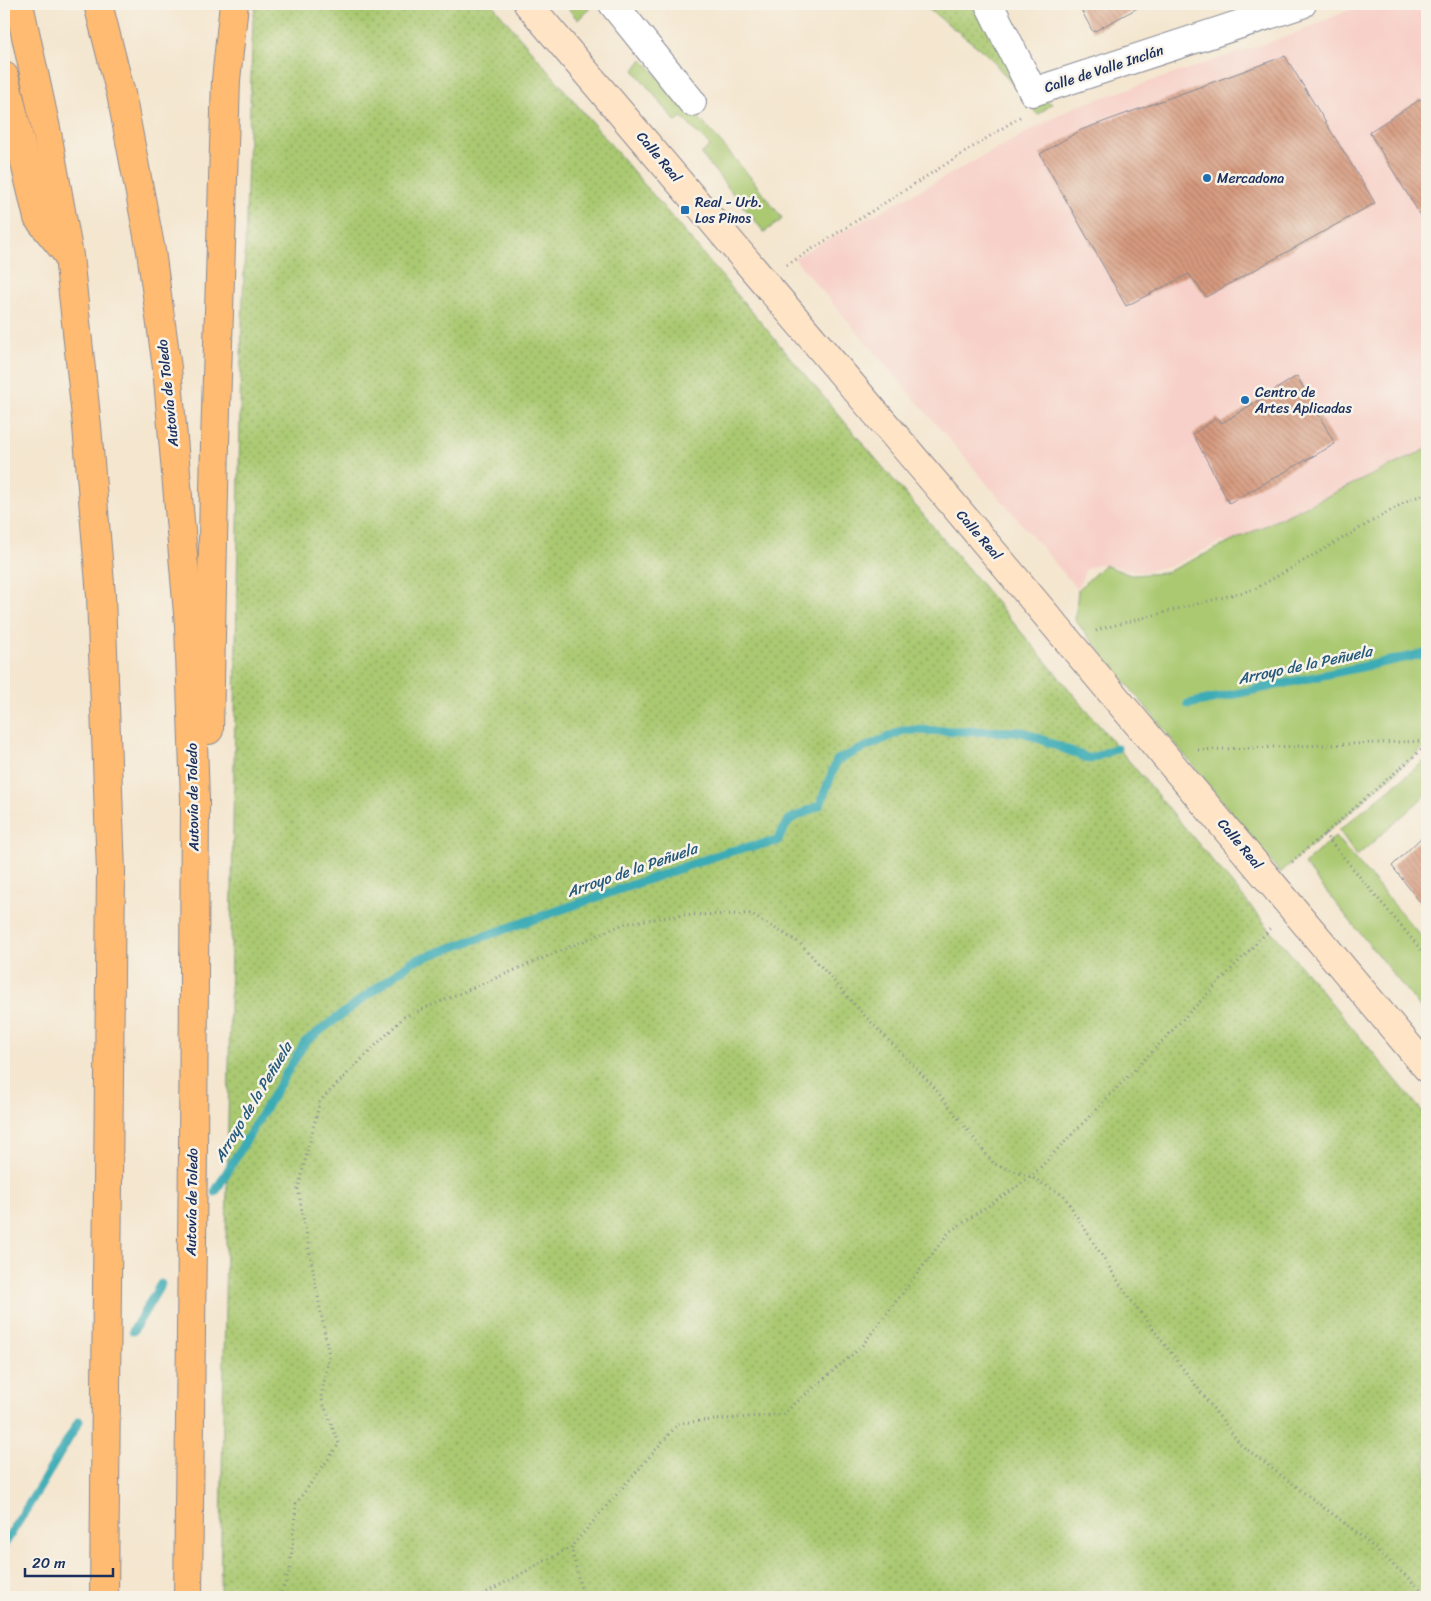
<svg xmlns="http://www.w3.org/2000/svg" width="1431" height="1601" viewBox="0 0 1431 1601" font-family="Sriracha,sans-serif">
	<style>
		.built { fill: #f7d1c9 }
		.grass { fill: url(#grass-dots); stroke: #627c68 }
		.park { fill: #aac971; stroke: #627c68 }
		.lines { fill: none; stroke-linecap: round; stroke-linejoin: round }
		.stream { stroke: #3aabb5; stroke-width: 9 }
		.building { fill: url(#building-back-hatch) }
		.street-casing { stroke: #888a96; stroke-width: 30 }
		.secondary-casing { stroke: #888a96; stroke-width: 30 }
		.highway-casing { stroke: #888a96; stroke-width: 30 }
		.path { stroke: #888a96; stroke-width: 3; stroke-dasharray: 1 4; stroke-linecap: butt }
		.street { stroke: #fff; stroke-width: 28 }
		.secondary { stroke: #ffe4c6; stroke-width: 28 }
		.highway { stroke: #ffbb71; stroke-width: 28 }
		.poi-dot { fill: #1f6fb2; stroke: #f7f3e8; stroke-width: 2 }
		.labels { text-anchor: middle; dominant-baseline: central; stroke-width: 5; stroke-linejoin: round; paint-order: stroke }
		.street-label { font-size: 14px; fill: #1b2f5e; stroke: #f7f3e8 }
		.poi-label { font-size: 14px; fill: #1b2f5e; stroke: #f7f3e8; text-anchor: start }
		.water-label { font-size: 15px; font-style: italic; fill: #265a7c; stroke: #f7f3e8 }
	</style>
	<defs>
		<pattern id="grass-dots" width="8" height="8" patternUnits="userSpaceOnUse" patternTransform="scale(1.25)"><rect width="8" height="8" fill="#aac971"/><path d="M2 2h.1M6 6h.1" fill="none" stroke="#8aa460" stroke-width="1.8" stroke-linecap="round"/></pattern>
		<pattern id="building-back-hatch" width="6" height="6" patternUnits="userSpaceOnUse" patternTransform="scale(1.25)"><rect width="6" height="6" fill="#d79a7e"/><path d="M-1 5l2 2M0 0l6 6M5-1l2 2" fill="none" stroke="#ae7e6a"/></pattern>
	</defs>
	<rect width="100%" height="100%" fill="#f7f3e8"/>
	<filter id="ink" filterUnits="userSpaceOnUse"><feTurbulence type="fractalNoise" baseFrequency=".02" numOctaves="2"/><feDisplacementMap in="SourceGraphic" scale="10" xChannelSelector="R" yChannelSelector="G"/><feConvolveMatrix kernelMatrix="1 2 1 2 8 2 1 2 1" color-interpolation-filters="sRGB"/></filter>
	<filter id="wash" filterUnits="userSpaceOnUse"><feTurbulence type="fractalNoise" baseFrequency=".0096" numOctaves="4" result="noise"/><feDisplacementMap in="SourceGraphic" scale="20" xChannelSelector="R" yChannelSelector="G"/><feGaussianBlur stdDeviation="1.12" result="paint"/><feColorMatrix in="noise" values="0 0 0 0 0 0 0 0 0 0 0 0 0 0 0 0 0 1.4 0 .05"/><feComposite in="paint" operator="in"/></filter>
	<g filter="url(#wash)">
		<rect width="100%" height="100%" fill="#f4e6cf"/>
		<path class="built" d="M1363,4H1427V449L1252,540L1221,542L1171,566L1143,572L1099,564L1085,570L1078,590L794,258L1074,107L1291,35Z"/>
		<g class="grass">
			<path d="M256,4H492L919,510L1427,1117V1597H220L241,356L253,20Z"/>
			<path d="M922,4H989L1033,92L1052,104L1038,115L988,55Z"/>
		</g>
		<g class="park">
			<path d="M564,4H592L593,5L578,20Z"/>
			<path d="M642,59L709,129L752,179L782,218L779,222L764,232L701,154L710,146L681,117L676,122L634,70Z"/>
			<path d="M1427,449V745L1280,873L1075,620L1078,590L1104,565L1131,575L1165,573Z"/>
			<path d="M1427,759V794L1357,856L1339,830Z"/>
			<path d="M1335,836L1427,943V1016L1304,864Z"/>
		</g>
		<g class="lines">
			<g class="stream">
				<path d="M1188,704L1427,653"/>
				<path d="M215,1192L305,1042L413,961L727,852L777,841L789,820L820,805L837,760L904,730L1023,732L1090,759L1117,748"/>
				<path d="M133,1331L161,1284"/>
				<path d="M4,1545L44,1480L79,1421"/>
			</g>
		</g>
		<g id="blocks">
			<g class="building">
				<path d="M1078,4H1145L1093,32Z"/>
				<path d="M1285,56L1375,203L1206,297L1189,274L1126,306L1040,154L1081,130Z"/>
				<path d="M1421,99L1427,110V212L1421,216L1369,132Z"/>
				<path d="M1297,376L1335,444L1229,503L1193,434L1217,418L1222,423Z"/>
				<path d="M1427,832V911L1392,866Z"/>
			</g>
		</g>
	</g>
	<g filter="url(#ink)">
		<use href="#blocks" fill-opacity="0" stroke="#888a96" stroke-width="1"/>
		<g class="lines">
			<g class="street-casing">
				<g id="street">
					<path d="M613,4L692,102"/>
					<path d="M989,4L1033,92L1302,4"/>
				</g>
			</g>
			<g class="secondary-casing">
				<path id="secondary" d="M528,4C829,357 1130,712 1427,1068"/>
			</g>
			<g class="highway-casing">
				<g id="highway">
					<path d="M19,4L48,138L69,256L87,426L101,596L111,872L104,1597"/>
					<path d="M98,4L121,94L151,251L167,368L189,625L195,800L193,1153L188,1597"/>
					<path d="M4,76L7,87L38,218L68,255"/>
					<path d="M209,730L215,443L226,80L234,4"/>
				</g>
			</g>
			<g class="path">
				<path d="M787,265L1020,117"/>
				<path d="M1096,631L1100,629L1255,589L1407,501L1427,493"/>
				<path d="M1198,750L1427,741"/>
				<path d="M1324,834L1427,957"/>
				<path d="M1292,862L1427,745"/>
				<path d="M280,1597L290,1570L296,1504L339,1444L321,1397L329,1356L298,1189L320,1101L404,1017L626,923L683,915L750,914L800,943L864,1015L933,1086L994,1164L1031,1177L1064,1196L1125,1292L1241,1445L1355,1531L1427,1595"/>
				<path d="M478,1597L571,1547"/>
				<path d="M583,1597L571,1547L679,1423L783,1414L861,1347L949,1232L1031,1177L1272,927"/>
			</g>
			<use href="#street" class="street"/>
			<use href="#secondary" class="secondary"/>
			<use href="#highway" class="highway"/>
		</g>
	</g>
	<g class="poi-dot">
		<circle cx="1207" cy="178" r="5"/>
		<rect x="680" y="205" width="10" height="10" rx="2.5"/>
		<circle cx="1245" cy="400" r="5"/>
	</g>
	<g class="labels">
		<g class="street-label">
			<text transform="translate(1104 69) rotate(-18)">Calle de Valle Inclán</text>
			<text transform="translate(659 157) rotate(50)">Calle Real</text>
			<text transform="translate(168 393) rotate(-96)">Autovía de Toledo</text>
			<text transform="translate(979 535) rotate(49)">Calle Real</text>
			<text transform="translate(193 797) rotate(-91)">Autovía de Toledo</text>
			<text transform="translate(1240 844) rotate(50)">Calle Real</text>
			<text transform="translate(192 1202) rotate(-89)">Autovía de Toledo</text>
		</g>
		<g class="poi-label">
			<text x="1217" y="178">Mercadona</text>
			<text x="695" y="202">Real - Urb.<tspan x="695" dy="16">Los Pinos</tspan></text>
			<text x="1255" y="392">Centro de<tspan x="1255" dy="16">Artes Aplicadas</tspan></text>
		</g>
		<g class="water-label">
			<text transform="translate(1305 665) rotate(-12)">Arroyo de la Peñuela</text>
			<text transform="translate(632 870) rotate(-19)">Arroyo de la Peñuela</text>
			<text transform="translate(253 1102) rotate(-59)">Arroyo de la Peñuela</text>
		</g>
	</g>
	<rect width="1431" height="1601" fill="none" stroke="#f7f3e8" stroke-width="20"/>
	<path d="M25 1568v8h88v-8" fill="none" stroke="#1b2f5e" stroke-width="2.5"/>
	<text x="32" y="1568" font-size="15" fill="#1b2f5e" stroke="#f7f3e8" stroke-width="4" paint-order="stroke">20 m</text>
</svg>
